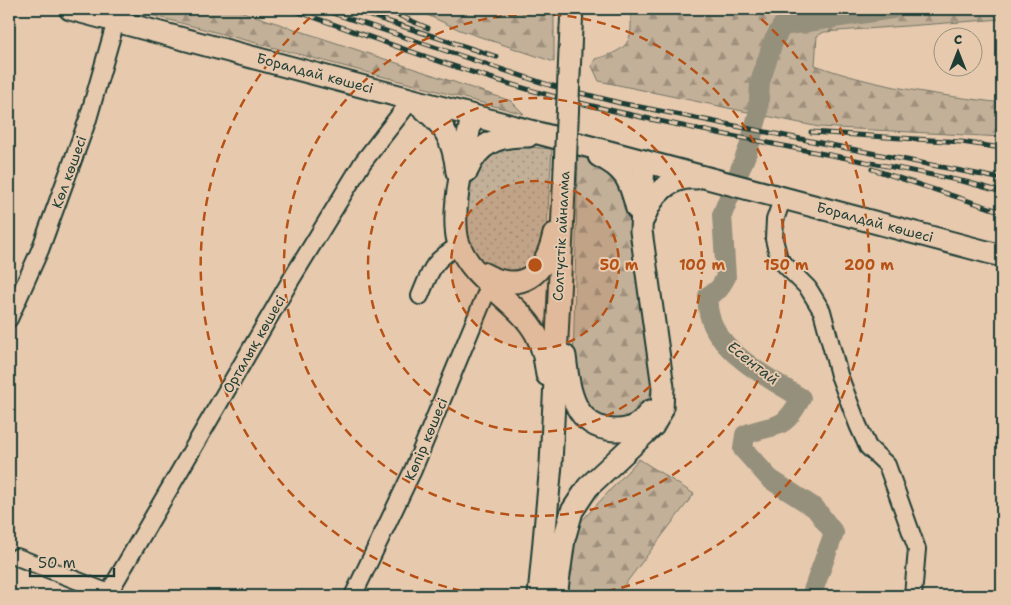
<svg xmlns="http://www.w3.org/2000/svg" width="1011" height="605" viewBox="0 0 1011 605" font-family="'Shantell Sans',sans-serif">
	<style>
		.green { fill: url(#green-dots); stroke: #717666 }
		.forest { fill: url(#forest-firs); stroke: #717666 }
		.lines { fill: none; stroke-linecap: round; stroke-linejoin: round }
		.river { stroke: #95907b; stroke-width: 20 }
		.minor-casing { stroke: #1f3d34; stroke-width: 20 }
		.major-casing { stroke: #1f3d34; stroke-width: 25 }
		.minor { stroke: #e7c9ae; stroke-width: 16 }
		.major { stroke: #e7c9ae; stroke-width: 21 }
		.rail-casing { stroke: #1f3d34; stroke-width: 5 }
		.rail { stroke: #e7c9ae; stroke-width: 3; stroke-dasharray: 9; stroke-linecap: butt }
		.major-bridge-casing { stroke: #1f3d34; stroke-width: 25; stroke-linecap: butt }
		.major-bridge { stroke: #e7c9ae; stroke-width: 21 }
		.ring { fill: none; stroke: #b65216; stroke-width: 2.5; stroke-dasharray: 9 6 }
		.labels { text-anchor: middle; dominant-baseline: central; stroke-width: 4; stroke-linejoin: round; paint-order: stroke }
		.street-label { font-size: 14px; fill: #1f3d34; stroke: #e7c9ae }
		.water-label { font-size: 15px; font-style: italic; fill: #2b453b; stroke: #e7c9ae }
		.centre { fill: #b65216; stroke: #e7c9ae; stroke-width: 2.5 }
		.ring-label { font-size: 15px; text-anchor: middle; font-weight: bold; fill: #b65216; stroke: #e7c9ae; stroke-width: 4; stroke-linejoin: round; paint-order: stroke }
	</style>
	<defs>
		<pattern id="green-dots" width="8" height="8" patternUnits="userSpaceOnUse" patternTransform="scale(1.25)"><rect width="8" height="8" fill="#c3b098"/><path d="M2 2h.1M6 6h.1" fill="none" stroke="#9e907d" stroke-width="1.8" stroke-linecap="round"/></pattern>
		<pattern id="forest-firs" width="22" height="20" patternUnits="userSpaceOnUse" patternTransform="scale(1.25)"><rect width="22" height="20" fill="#c3b098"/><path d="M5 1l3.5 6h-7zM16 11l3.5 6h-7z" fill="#9e907d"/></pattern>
	</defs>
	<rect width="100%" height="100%" fill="#e7c9ae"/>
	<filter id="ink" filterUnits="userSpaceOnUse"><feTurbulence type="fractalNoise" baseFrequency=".02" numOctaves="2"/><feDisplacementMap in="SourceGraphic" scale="10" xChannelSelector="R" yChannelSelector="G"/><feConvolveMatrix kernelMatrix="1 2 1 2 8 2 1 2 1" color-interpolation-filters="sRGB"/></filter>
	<g filter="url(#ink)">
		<path class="green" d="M519,146L552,149L546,241L522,274C512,272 494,273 484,267C458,253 459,183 477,164C489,151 503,148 519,146Z"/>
		<g class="forest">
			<path d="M128,9H234L511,101L524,114Z"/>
			<path d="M414,9H554V62L460,30Z"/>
			<path d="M630,9H1002V19L824,32L817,36L815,65C875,87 939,95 1002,103V137L819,127L599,81L592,66L595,59C628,50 634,43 630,9Z"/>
			<path d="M578,155L611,168L627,198L653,372C652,396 646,422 616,422C608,423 597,417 589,414L573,368Z"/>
			<path d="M639,459L694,494L616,596H568L577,526Z"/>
		</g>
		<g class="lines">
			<path class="river" d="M811,596L834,533L815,508L770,479L743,449L745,435C776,422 782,434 801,398C765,375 703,346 708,296L719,289L726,277L722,215L749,147L758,115L760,82L773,42L782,26L892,9"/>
			<g class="minor-casing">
				<g id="minor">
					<path d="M783,197L775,220L774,239L779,259L808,288L822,311L839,375L858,425L868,447L887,465L917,549L913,596"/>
					<path d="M420,296C431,269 433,260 460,245"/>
					<path d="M9,319L40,250L88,119L116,21"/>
					<path d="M17,557L109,593"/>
					<path d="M107,596L292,278L363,162L412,99"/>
					<path d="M353,596L413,470L492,279"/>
				</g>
			</g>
			<g class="major-casing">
				<g id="major">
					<path d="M70,9L1002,256"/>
					<path d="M571,28L572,9"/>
					<path d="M416,102C443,124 453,136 457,172"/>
					<path d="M472,116C466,149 450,209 458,241C470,281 517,299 536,334C543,347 545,361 547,375"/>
					<path d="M599,156C626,169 630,181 637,209"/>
					<path d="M467,171C478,143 499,135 528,136"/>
					<path d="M644,218C652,194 670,176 696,178"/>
					<path d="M482,273C522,295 545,275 554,234"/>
					<path d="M565,356C569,389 573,427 614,430C630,431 641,424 650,411"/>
					<path d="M539,596L551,464L565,169"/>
					<path d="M556,596L564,539L572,511L588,487L653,426L662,410L663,387L641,231L644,161"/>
				</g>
			</g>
			<use href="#minor" class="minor"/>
			<use href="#major" class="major"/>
			<g class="rail-casing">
				<g id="rail">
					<path d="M290,9C377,39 463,72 552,96C689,131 829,153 966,182L1002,192"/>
					<path d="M320,9L549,85L620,103L1002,179"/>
					<path d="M350,9L497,57"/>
					<path d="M384,9L428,28"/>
					<path d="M811,132L961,142L1002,148"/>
					<path d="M872,169L1002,212"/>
				</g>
			</g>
			<use href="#rail" class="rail"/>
			<g class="major-bridge-casing">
				<path id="major-bridge" d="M565,169L571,28"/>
			</g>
			<use href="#major-bridge" class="major-bridge"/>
		</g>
	</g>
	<circle cx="535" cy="265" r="84" fill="#b65216" fill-opacity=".12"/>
	<g class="ring">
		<circle cx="535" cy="265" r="84"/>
		<circle cx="535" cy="265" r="167"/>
		<circle cx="535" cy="265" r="251"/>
		<path d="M491 596A334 334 0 0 1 320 9M750 9A334 334 0 0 1 579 596"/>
	</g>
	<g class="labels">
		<g class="street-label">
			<text transform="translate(315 73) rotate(15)">Боралдай көшесі</text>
			<text transform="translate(69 172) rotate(-70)">Көл көшесі</text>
			<text transform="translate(875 222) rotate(15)">Боралдай көшесі</text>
			<text transform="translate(561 236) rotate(-87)">Солтүстік айналма</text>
			<text transform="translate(254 344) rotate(-60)">Орталық көшесі</text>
			<text transform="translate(426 439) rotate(-67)">Көпір көшесі</text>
		</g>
		<g class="water-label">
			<text transform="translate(753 363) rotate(38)">Есентай</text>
		</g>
	</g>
	<circle cx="535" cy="265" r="8" class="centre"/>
	<g class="ring-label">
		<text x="619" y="270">50 m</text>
		<text x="702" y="270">100 m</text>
		<text x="786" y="270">150 m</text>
		<text x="869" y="270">200 m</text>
	</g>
	<rect width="1011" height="605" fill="none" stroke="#e7c9ae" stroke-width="30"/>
	<rect x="15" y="15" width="981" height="575" fill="none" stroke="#1f3d34" stroke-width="2" filter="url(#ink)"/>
	<g transform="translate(958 52)"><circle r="24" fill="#e7c9ae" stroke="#97917d"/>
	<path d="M0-4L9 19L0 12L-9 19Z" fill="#1f3d34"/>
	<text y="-8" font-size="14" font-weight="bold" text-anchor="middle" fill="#1f3d34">С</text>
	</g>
	<path d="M30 568v8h84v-8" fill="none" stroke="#1f3d34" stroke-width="2.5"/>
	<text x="38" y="568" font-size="15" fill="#1f3d34" stroke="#e7c9ae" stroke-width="4" paint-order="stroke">50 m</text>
</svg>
